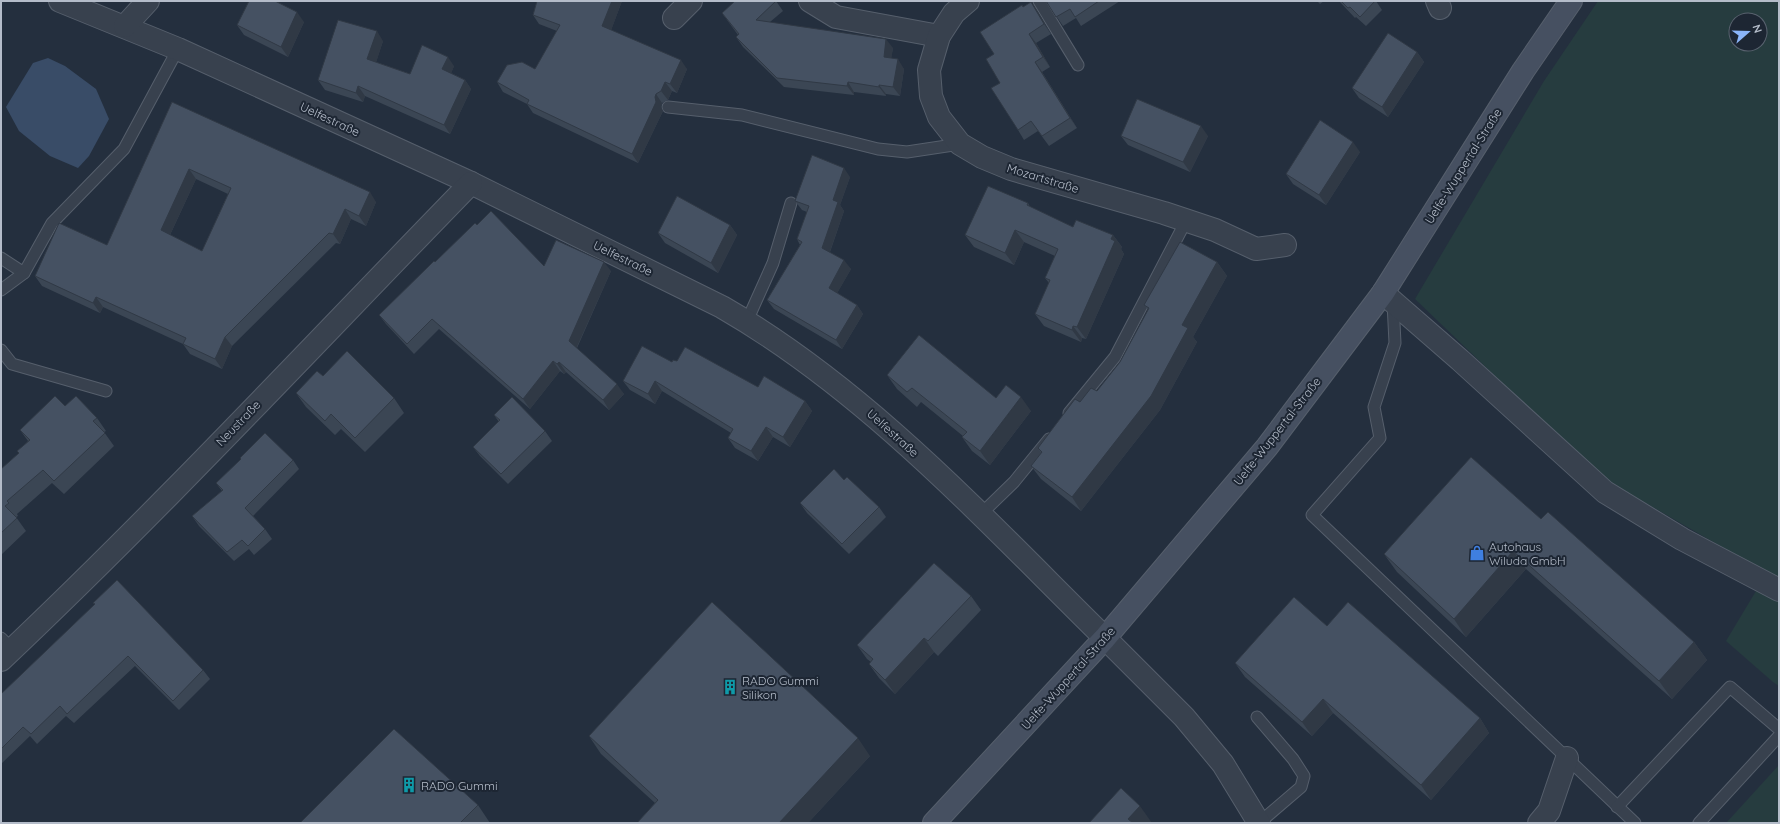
<svg xmlns="http://www.w3.org/2000/svg" width="1780" height="824" viewBox="0 0 1780 824" font-family="Quicksand,sans-serif">
	<style>
		.green { fill: #263c3f; fill-rule: evenodd }
		.water { fill: #394c67 }
		.lines { fill: none; stroke-linecap: round; stroke-linejoin: round }
		.service-casing { stroke: #565f6c; stroke-width: 13 }
		.minor-casing { stroke: #565f6c; stroke-width: 24 }
		.tertiary-casing { stroke: #565f6c; stroke-width: 24 }
		.secondary-casing { stroke: #565f6c; stroke-width: 24 }
		.service { stroke: #38414e; stroke-width: 11 }
		.minor { stroke: #38414e; stroke-width: 22 }
		.tertiary { stroke: #38414e; stroke-width: 22 }
		.secondary { stroke: #465061; stroke-width: 22 }
		.wall { fill: #3b4654; fill-rule: evenodd }
		.shaded-wall { fill: #303945 }
		.building { fill: #455162; stroke: #303945; fill-rule: evenodd }
		.labels { text-anchor: middle; dominant-baseline: central; stroke-width: 4; stroke-linejoin: round; paint-order: stroke }
		.street-label { font-size: 12px; fill: #b4bcc9; stroke: #1d2633 }
		.poi-label { font-size: 12px; fill: #b4bcc9; stroke: #1d2633; text-anchor: start }
	</style>
	<rect width="100%" height="100%" fill="#242f3e"/>
	<g class="green">
		<path d="M1598,1H1779V580L1599,476L1415,299L1544,81ZM1736,20H1760V44H1736Z"/>
		<path d="M1759,586L1779,597V686L1773,682L1726,641Z"/>
		<path d="M1779,765V823H1727V822Z"/>
	</g>
	<path class="water" d="M48,58L65,66L96,89L109,119L89,156L78,168L50,156L19,131L6,107L33,63Z"/>
	<g class="lines">
		<g class="service-casing">
			<g id="service">
				<path d="M1039,1L1078,65"/>
				<path d="M668,107L742,115L878,149L907,152L960,144"/>
				<path d="M1,258L24,273"/>
				<path d="M1,290L24,273L52,223L124,149L178,49"/>
				<path d="M1393,303L1395,343L1374,407L1380,438L1312,515L1635,823"/>
				<path d="M747,321L773,263L791,203"/>
				<path d="M1,350L12,364L106,391"/>
				<path d="M1069,413L1115,357L1186,221"/>
				<path d="M980,515L1014,482L1049,439"/>
				<path d="M1,638L12,649"/>
				<path d="M1257,717L1293,759L1304,776L1301,787L1259,823"/>
				<path d="M1617,807L1730,687L1779,729"/>
				<path d="M1699,823L1779,736"/>
			</g>
		</g>
		<g class="minor-casing">
			<g id="minor">
				<path d="M60,1L178,49L471,183L722,307C868,391 986,521 1105,638"/>
				<path d="M810,1L836,17L939,36"/>
				<path d="M968,1L954,13L939,36L929,70L931,96L939,117L960,144L982,157L1011,169L1164,213L1215,230L1256,249L1285,245"/>
				<path d="M1437,1L1440,8"/>
				<path d="M674,18L691,1"/>
				<path d="M125,26L148,1"/>
				<path d="M1383,293L1460,360L1605,492L1682,539L1779,590"/>
				<path d="M1,660C163,507 315,343 471,183"/>
				<path d="M1539,823L1549,811L1567,758"/>
			</g>
		</g>
		<g class="tertiary-casing">
			<path id="tertiary" d="M1105,638L1184,717L1223,764L1259,823"/>
		</g>
		<g class="secondary-casing">
			<path id="secondary" d="M934,823L1105,638L1267,447L1383,293L1523,71L1571,1"/>
		</g>
		<use href="#service" class="service"/>
		<use href="#minor" class="minor"/>
		<use href="#tertiary" class="tertiary"/>
		<use href="#secondary" class="secondary"/>
	</g>
	<g class="wall">
		<path d="M537,1H622L611,30L687,69L677,93L672,91L668,100L662,103L661,107L663,111L638,163L533,113L527,104L503,92L497,82L535,69L557,31L539,24L533,15Z"/>
		<path d="M776,1L783,11L770,22L893,48L891,58L904,69L900,96L886,94V96L854,92V95L784,87L743,47L736,37L738,35L722,13Z"/>
		<path d="M1046,1H1120L1081,26L1076,18L1063,26Z"/>
		<path d="M1317,1H1324L1320,4Z"/>
		<path d="M1339,1H1376L1382,10L1366,26L1356,17L1355,18Z"/>
		<path d="M1031,2L1038,12L1051,34L1036,43L1050,67L1042,72L1077,128L1049,146L1038,131L1024,140L1018,130L994,54L1023,7Z"/>
		<path d="M304,22L288,57L244,35L237,25Z"/>
		<path d="M383,41L376,62L410,74L454,66L451,73L465,80L471,89L450,134L365,96L363,102L325,90L318,80Z"/>
		<path d="M1417,52L1424,62L1388,117L1359,98L1352,88Z"/>
		<path d="M172,102L376,202L366,226L351,219L340,244L336,243L232,346L222,369L190,354L183,344L103,307L100,313L42,286L35,276L107,245ZM196,179L228,194L202,251L170,235Z"/>
		<path d="M1121,136H1208L1190,172L1128,145Z"/>
		<path d="M1360,152L1326,205L1293,184L1286,174Z"/>
		<path d="M850,177L840,205L844,211L830,252L851,269L837,293L857,305L863,314L842,349L774,309L767,300L800,245L797,239L807,212L802,210L795,201Z"/>
		<path d="M1028,203L1030,207L1073,227L1113,235L1122,247L1121,249L1124,254L1086,339L1082,338L1081,342L1044,326L1035,314L1049,283L1045,278L1055,256L1024,242L1014,265L974,247L965,235Z"/>
		<path d="M477,225L544,266L611,271L577,348L624,394L609,410L566,372L564,374L560,371L530,409L439,329L414,354L386,324L379,315Z"/>
		<path d="M730,225L737,235L718,273L665,243L658,233Z"/>
		<path d="M1217,262L1227,276L1193,337L1197,342L1160,410L1081,511L1041,479L1031,466L1041,453L1038,448L1080,402L1097,391L1120,362L1148,310L1144,305Z"/>
		<path d="M677,361L758,387L805,401L812,411L790,447L773,437L758,461L735,448L728,438L731,433L662,391L655,404L630,390L623,381L672,362Z"/>
		<path d="M887,375L996,398L1031,411L990,465L972,451L962,437L963,436L921,402L917,407L897,389Z"/>
		<path d="M323,376L394,398L404,413L365,452L341,429L335,435L306,407L296,393Z"/>
		<path d="M65,406L97,418L106,431L104,432L114,446L64,494L52,483L17,514L18,516L16,517L26,531L1,555V469L19,453L28,441L20,430Z"/>
		<path d="M494,415L545,431L552,441L508,484L480,456L473,447L499,422Z"/>
		<path d="M293,460L299,469L253,516L265,529L272,539L254,555L249,549L234,561L199,526L192,516L222,491L216,483Z"/>
		<path d="M844,480L879,507L886,517L849,554L807,513L800,503Z"/>
		<path d="M1541,519L1694,642L1707,660L1672,699L1526,569L1466,637L1397,572L1384,554Z"/>
		<path d="M971,596L981,610L938,656L934,652L895,694L879,678L869,664L871,662L867,659L857,645Z"/>
		<path d="M95,604L203,670L210,679L179,710L135,666L74,723L66,716L37,744L30,736L1,764V694Z"/>
		<path d="M1327,626L1480,718L1489,733L1431,800L1333,713L1312,736L1245,677L1235,663Z"/>
		<path d="M589,736L870,756L808,823H637L655,803L601,754Z"/>
		<path d="M478,805L490,823H300Z"/>
	</g>
	<g class="shaded-wall">
		<path d="M612,1H622L609,36L602,26Z"/>
		<path d="M1031,2L1038,12L1051,34L1044,24Z"/>
		<path d="M297,12L304,22L288,57L281,47Z"/>
		<path d="M377,31L383,41L374,69L367,59Z"/>
		<path d="M1029,34L1036,43L1050,67L1043,57Z"/>
		<path d="M886,39L893,48L890,67L884,57Z"/>
		<path d="M1417,52L1424,62L1388,117L1382,107Z"/>
		<path d="M448,57L454,66L449,79L442,69Z"/>
		<path d="M898,59L904,69L900,96L893,87Z"/>
		<path d="M681,60L687,69L677,93L670,84Z"/>
		<path d="M1035,62L1042,72L1077,128L1070,118Z"/>
		<path d="M465,80L471,89L450,134L444,125Z"/>
		<path d="M665,82L672,91L668,100L661,91Z"/>
		<path d="M848,82L854,92V95L847,86Z"/>
		<path d="M879,85L886,94V96L879,87Z"/>
		<path d="M358,86L365,96L363,102L356,93Z"/>
		<path d="M656,94L662,103L661,107L663,111L638,163L632,154Z"/>
		<path d="M1201,126L1208,136L1190,172L1183,162Z"/>
		<path d="M1353,142L1360,152L1326,205L1319,195Z"/>
		<path d="M844,168L850,177L840,205L844,211L828,257L822,248L833,200Z"/>
		<path d="M189,169L196,179L168,239L161,230Z"/>
		<path d="M370,192L376,202L366,226L359,216Z"/>
		<path d="M345,209L351,219L340,244L333,234Z"/>
		<path d="M730,225L737,235L718,273L711,263Z"/>
		<path d="M1015,230L1024,242L1014,265L1005,253Z"/>
		<path d="M1113,235L1122,247L1121,249L1124,254L1086,339L1077,327L1111,239Z"/>
		<path d="M844,260L851,269L835,297L829,288Z"/>
		<path d="M604,262L611,271L575,351L569,341Z"/>
		<path d="M1217,262L1227,276L1193,337L1197,342L1160,410L1081,511L1072,497L1182,325Z"/>
		<path d="M96,297L103,307L100,313L93,303Z"/>
		<path d="M857,305L863,314L842,349L836,340Z"/>
		<path d="M1073,326L1082,338L1081,342L1072,330Z"/>
		<path d="M225,337L232,346L222,369L215,359Z"/>
		<path d="M553,361L560,371L530,409L523,399Z"/>
		<path d="M559,362L566,372L564,374L557,364Z"/>
		<path d="M655,381L662,391L655,404L648,394Z"/>
		<path d="M617,384L624,394L609,410L603,400Z"/>
		<path d="M1021,397L1031,411L990,465L980,451Z"/>
		<path d="M805,401L812,411L790,447L783,437Z"/>
		<path d="M766,427L773,437L758,461L751,451Z"/>
		<path d="M1513,551L1526,569L1466,637L1454,619Z"/>
		<path d="M924,638L934,652L895,694L885,680Z"/>
		<path d="M1694,642L1707,660L1672,699L1659,681Z"/>
		<path d="M1323,699L1333,713L1312,736L1302,722Z"/>
		<path d="M1480,718L1489,733L1431,800L1421,785Z"/>
		<path d="M858,738L870,756L808,823H779Z"/>
		<path d="M1140,806L1152,823H1131L1128,819Z"/>
	</g>
	<g class="building">
		<path d="M249,1H275L297,12L281,47L237,25Z"/>
		<path d="M537,1H612L602,26L681,60L670,84L665,82L661,91L656,94L655,97L656,102L632,154L527,104L529,100L497,82L507,65L522,62L535,69L560,25L533,15Z"/>
		<path d="M735,1H776L756,20L886,39L884,57L898,59L893,87L879,85V87L848,82L847,86L777,78L736,37L739,34L722,13Z"/>
		<path d="M1046,1H1099L1075,17L1070,9L1056,17Z"/>
		<path d="M1341,1H1375L1360,17L1350,7L1348,8Z"/>
		<path d="M1031,2L1044,24L1029,34L1043,57L1035,62L1070,118L1042,136L1031,121L1018,130L991,88L1000,83L986,59L994,54L980,32L1022,5L1023,7Z"/>
		<path d="M338,20L377,31L367,59L410,74L422,45L448,57L442,69L465,80L444,125L358,86L356,93L318,80Z"/>
		<path d="M1388,33L1417,52L1382,107L1352,88Z"/>
		<path d="M1137,99L1201,126L1183,162L1121,136Z"/>
		<path d="M172,102L370,192L359,216L345,209L333,234L329,233L225,337L215,359L183,344L186,338L96,297L93,303L35,276L59,223L107,245ZM189,169L231,188L202,251L161,230Z"/>
		<path d="M1320,120L1353,142L1319,195L1286,174Z"/>
		<path d="M812,155L844,168L833,200L838,202L822,248L844,260L829,288L857,305L836,340L767,300L802,242L797,239L809,206L795,201Z"/>
		<path d="M988,186L1028,203L1027,205L1073,227L1076,220L1113,235L1111,239L1115,241L1077,327L1073,326L1072,330L1035,314L1050,280L1045,278L1058,249L1015,230L1005,253L965,235Z"/>
		<path d="M677,196L730,225L711,263L658,233Z"/>
		<path d="M491,211L544,266L556,240L604,262L569,341L617,384L603,400L559,362L557,364L553,361L523,399L432,319L407,344L379,315L434,261L435,262L475,223L477,225Z"/>
		<path d="M1180,242L1217,262L1182,325L1188,328L1151,396L1072,497L1031,466L1042,452L1038,448L1075,399L1080,402L1091,388L1097,391L1120,362L1149,308L1144,305Z"/>
		<path d="M919,335L996,398L1006,385L1021,397L980,451L962,437L967,432L912,388L907,392L887,375Z"/>
		<path d="M642,346L672,362L673,360L677,361L685,347L758,387L764,376L805,401L783,437L766,427L751,451L728,438L733,429L655,381L648,394L623,381Z"/>
		<path d="M347,351L394,398L355,438L331,414L325,421L296,393L317,371L323,376Z"/>
		<path d="M55,396L65,406L76,396L97,418L93,421L105,433L54,481L43,470L7,501L9,503L5,506L17,518L1,533V469L19,453L17,451L30,440L20,430Z"/>
		<path d="M512,397L545,431L501,474L473,447L500,420L494,415Z"/>
		<path d="M265,433L293,460L245,508L265,529L248,546L242,540L227,552L192,516L223,490L216,483L241,459L240,458Z"/>
		<path d="M1471,457L1541,519L1548,512L1694,642L1659,681L1513,551L1454,619L1384,554Z"/>
		<path d="M834,469L844,480L847,477L879,507L842,544L800,503Z"/>
		<path d="M934,563L971,596L928,641L924,638L885,680L869,664L873,659L857,645Z"/>
		<path d="M117,580L203,670L173,701L128,656L67,714L60,706L31,734L23,727L1,749V694L95,604L93,603Z"/>
		<path d="M1294,597L1327,626L1348,602L1480,718L1421,785L1323,699L1302,722L1235,663Z"/>
		<path d="M712,602L858,738L779,823H637L658,800L589,736Z"/>
		<path d="M394,729L478,805L460,823H300Z"/>
		<path d="M1121,788L1140,806L1128,819L1133,823H1089Z"/>
	</g>
	<defs>
		<g id="shop-bare" transform="scale(1.2)"><path d="M-5-2.5h2.3a2.7 3.5 0 0 1 5.4 0H5L5.5 6h-11ZM-1.5-2.5h3a1.5 2.3 0 0 0-3 0Z" fill="#3f7fe0" stroke="#1d2633" stroke-width="2.5" paint-order="stroke"/></g>
		<g id="building-bare" transform="scale(1.2)"><path d="M-4-6H4V6H1V3H-1V6H-4ZM-2.5-4.3h1.7v1.8h-1.7ZM.8-4.3h1.7v1.8H.8ZM-2.5-1h1.7V.8h-1.7ZM.8-1h1.7V.8H.8Z" fill="#0f9aa8" stroke="#1d2633" stroke-width="2.5" paint-order="stroke"/></g>
	</defs>
	<g fill-rule="evenodd">
		<use href="#shop-bare" x="1477" y="553"/>
		<use href="#building-bare" x="730" y="687"/>
		<use href="#building-bare" x="409" y="785"/>
	</g>
	<g class="labels">
		<g class="street-label">
			<text transform="translate(330 119) rotate(25)">Uelfestraße</text>
			<text transform="translate(1463 166) rotate(-58)">Uelfe-Wuppertal-Straße</text>
			<text transform="translate(1043 178) rotate(17)">Mozartstraße</text>
			<text transform="translate(623 258) rotate(26)">Uelfestraße</text>
			<text transform="translate(238 423) rotate(-46)">Neustraße</text>
			<text transform="translate(1277 431) rotate(-52)">Uelfe-Wuppertal-Straße</text>
			<text transform="translate(893 433) rotate(42)">Uelfestraße</text>
			<text transform="translate(1068 678) rotate(-48)">Uelfe-Wuppertal-Straße</text>
		</g>
		<g class="poi-label">
			<text x="1489" y="546">Autohaus<tspan x="1489" dy="14">Wiluda GmbH</tspan></text>
			<text x="742" y="680">RADO Gummi<tspan x="742" dy="14">Silikon</tspan></text>
			<text x="421" y="785">RADO Gummi</text>
		</g>
	</g>
	<rect width="1780" height="824" fill="none" stroke="#b4bcc9" stroke-width="4"/>
	<g transform="translate(1748 32) rotate(70)"><circle r="19" fill="#1d2633" stroke="#59626f"/>
	<path d="M0-3L7 15L0 10L-7 15Z" fill="#8ab4f8"/>
	<text y="-6" font-size="11" font-weight="bold" text-anchor="middle" fill="#b4bcc9">N</text>
	</g>
</svg>
